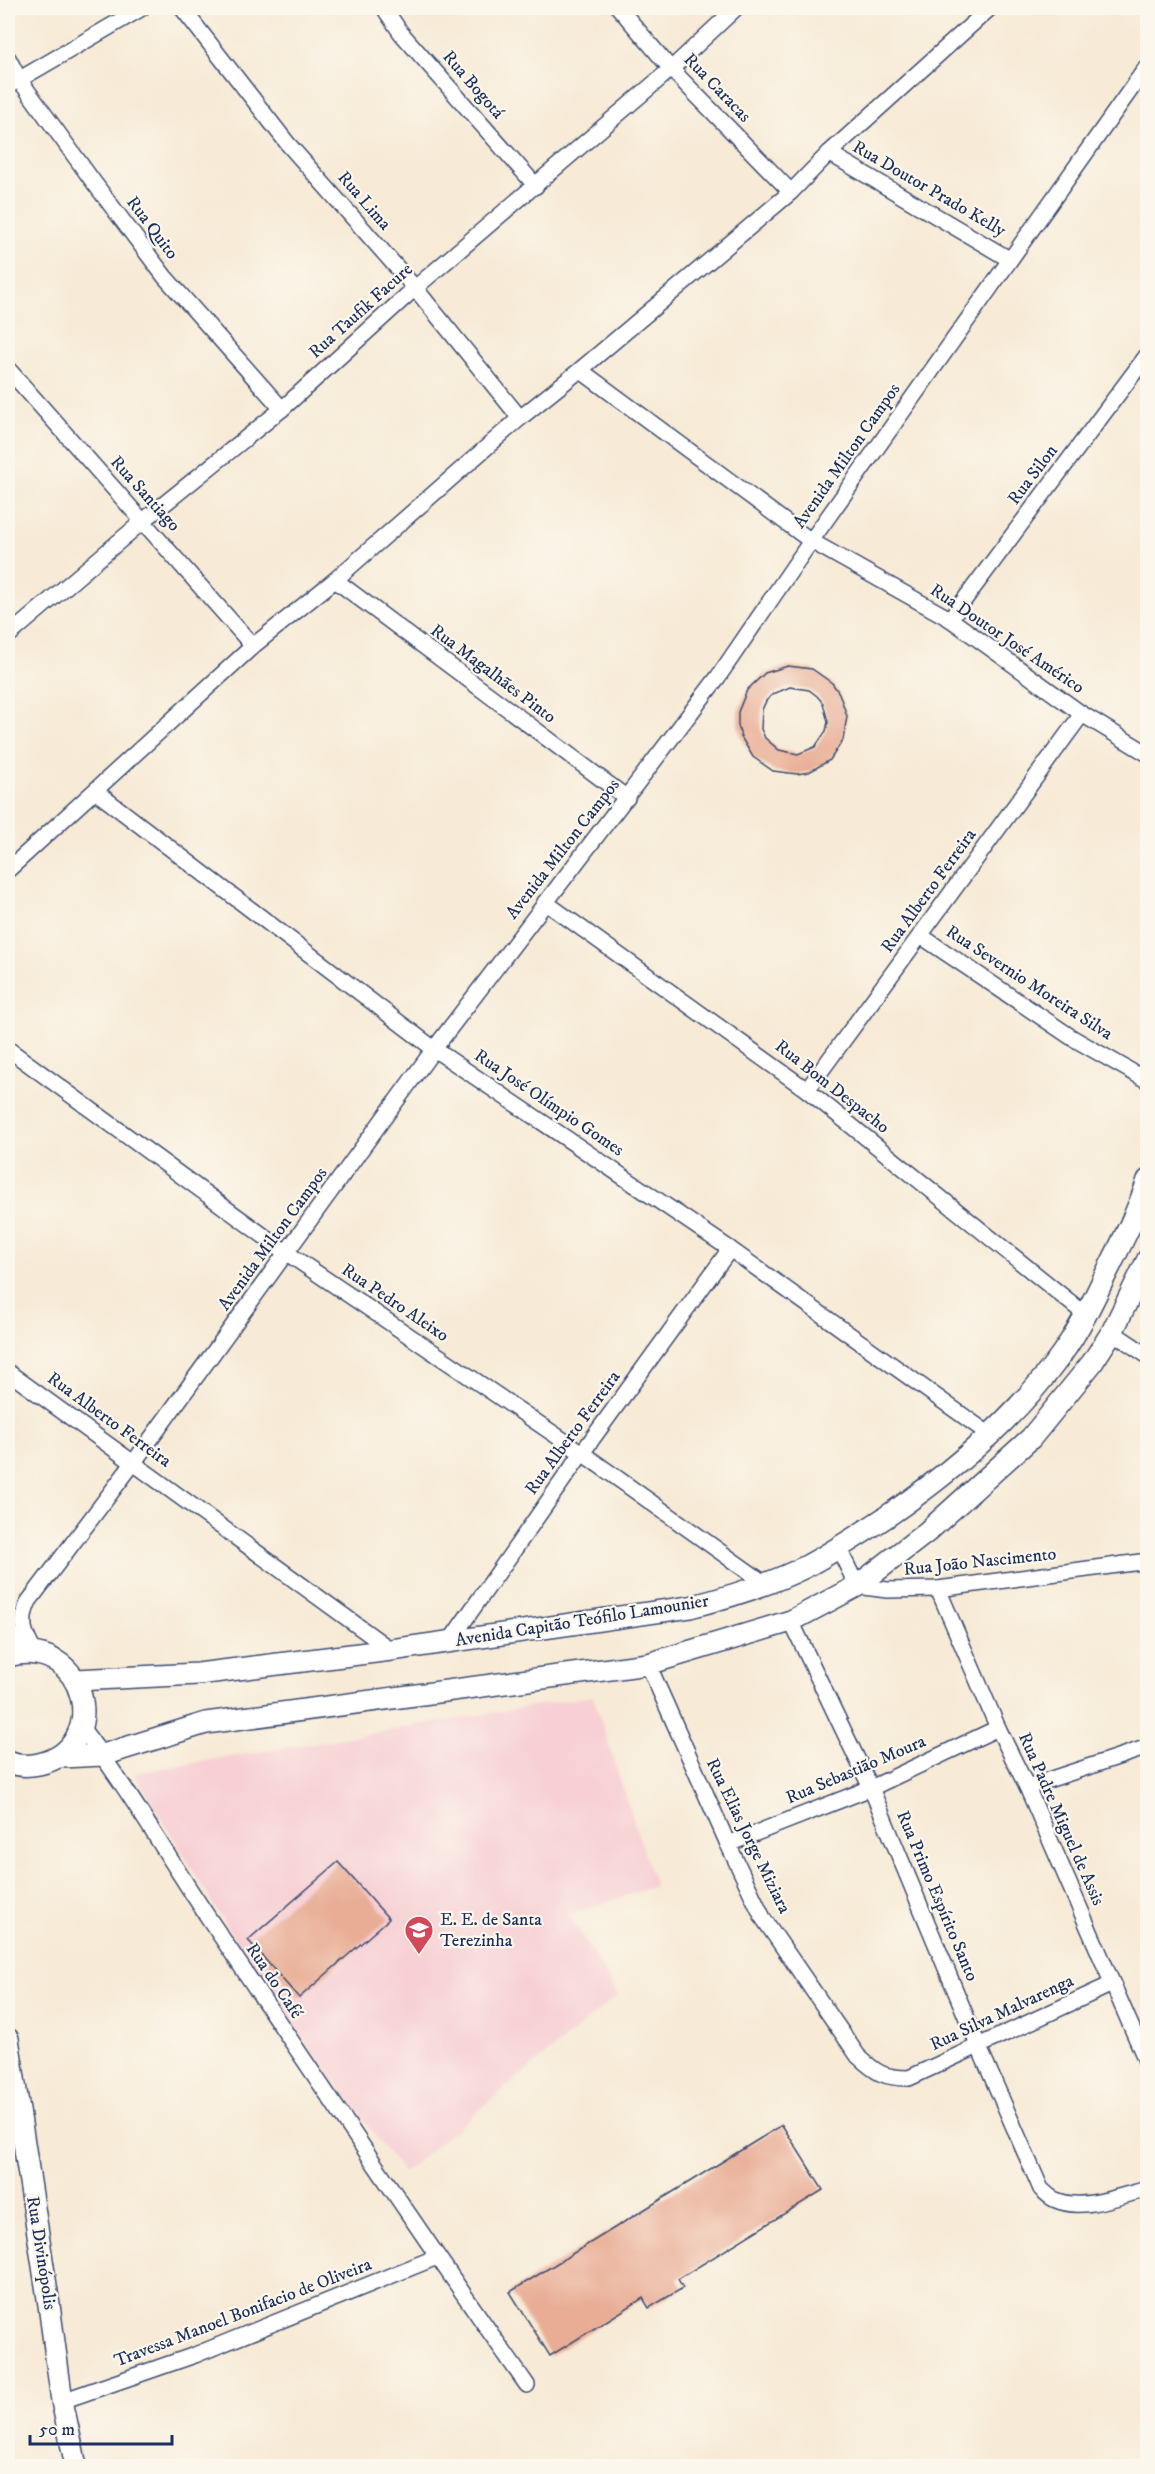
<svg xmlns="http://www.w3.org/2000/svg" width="1155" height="2474" viewBox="0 0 1155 2474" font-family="'IM FELL DW Pica',serif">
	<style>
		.built { fill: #f7cfd4 }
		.building { fill: #e9ad95; fill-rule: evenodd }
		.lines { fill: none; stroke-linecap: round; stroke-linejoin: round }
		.street-casing { stroke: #3c4b70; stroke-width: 18 }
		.secondary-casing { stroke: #3c4b70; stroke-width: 24 }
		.street { stroke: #fff; stroke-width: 15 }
		.secondary { stroke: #fff; stroke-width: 21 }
		.labels { text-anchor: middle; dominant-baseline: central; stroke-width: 4.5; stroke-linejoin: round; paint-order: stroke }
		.street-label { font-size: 18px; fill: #1b2f5e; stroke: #fbf7ec }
		.poi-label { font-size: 18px; fill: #1b2f5e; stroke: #fbf7ec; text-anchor: start }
	</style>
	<rect width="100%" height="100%" fill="#fbf7ec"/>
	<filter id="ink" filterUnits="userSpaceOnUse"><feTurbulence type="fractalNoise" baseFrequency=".0167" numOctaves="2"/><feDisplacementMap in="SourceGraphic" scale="12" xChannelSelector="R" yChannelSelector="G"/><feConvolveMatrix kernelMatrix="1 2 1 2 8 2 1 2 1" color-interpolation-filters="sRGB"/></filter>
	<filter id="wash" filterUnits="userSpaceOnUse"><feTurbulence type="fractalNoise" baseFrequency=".008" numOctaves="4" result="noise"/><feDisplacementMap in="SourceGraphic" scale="24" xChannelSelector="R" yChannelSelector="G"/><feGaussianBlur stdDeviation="1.35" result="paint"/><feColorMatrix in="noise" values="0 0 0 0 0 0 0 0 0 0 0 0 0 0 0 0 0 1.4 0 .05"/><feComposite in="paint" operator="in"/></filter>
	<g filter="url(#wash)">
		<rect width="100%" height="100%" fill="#f7ead6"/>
		<path class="built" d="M593,1696L655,1886L569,1915L618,1995L403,2173L269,1996L134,1773Z"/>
		<g id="blocks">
			<g class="building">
				<path d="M788,666L812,669L832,683L839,693L847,716L843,740L830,760L809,772L797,774L773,771L753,757L741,737L738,725V712L747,690L765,673ZM790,687L809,690L817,696L823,703L828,722L826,731L815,747L798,754L779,750L765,738L761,729L762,710L766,701L773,694Z"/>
				<path d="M338,1862L389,1919L299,1998L248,1940Z"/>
				<path d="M782,2125L823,2190L678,2279L683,2288L649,2308L643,2298L550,2356L510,2292Z"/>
			</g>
		</g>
	</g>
	<g filter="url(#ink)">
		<use href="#blocks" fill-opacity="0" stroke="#3c4b70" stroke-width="1.5"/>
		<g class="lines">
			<g class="street-casing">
				<g id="street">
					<path d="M182,8L288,144L415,288L520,418"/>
					<path d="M384,8L401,33L536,186"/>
					<path d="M619,8L671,69L791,192"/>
					<path d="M8,58L19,79L92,180L165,277L282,409"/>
					<path d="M8,86L142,8"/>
					<path d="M829,153L1009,259"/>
					<path d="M8,369L253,646"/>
					<path d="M580,370L811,541L950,619L1082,714L1148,754"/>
					<path d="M335,580L627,798"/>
					<path d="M950,619L1148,354"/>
					<path d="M8,636L143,521L282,409L415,288L671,69L736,8"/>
					<path d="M95,791L434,1049L730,1249L990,1435"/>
					<path d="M8,870L253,646L335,580L520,418L580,370L791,192L829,153L990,8"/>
					<path d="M545,902L807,1090L1086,1315"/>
					<path d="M921,936L1071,1037L1148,1081"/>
					<path d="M8,1049L287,1253L582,1453L764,1583"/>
					<path d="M807,1090L1082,714"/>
					<path d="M1112,1332L1148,1356"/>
					<path d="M8,1372L391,1650"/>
					<path d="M839,1549L857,1586L887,1590L938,1589L1148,1561"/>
					<path d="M938,1589L998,1728L1027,1787L1148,2065"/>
					<path d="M791,1621L871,1788L978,2045L1041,2189C1046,2193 1050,2198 1056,2200C1083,2212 1121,2195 1148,2189"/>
					<path d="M450,1641L582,1453L730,1249"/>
					<path d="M35,1653C24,1634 19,1622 29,1601L134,1462L434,1049L718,677L811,541L1148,65"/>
					<path d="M648,1664L728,1844L763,1918L858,2056C876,2073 884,2078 909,2078L1112,1984"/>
					<path d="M80,1726C130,1790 170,1862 216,1929C319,2082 421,2235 527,2385"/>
					<path d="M1027,1787L1148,1747"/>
					<path d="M728,1844L871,1788L998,1728"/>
					<path d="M62,2401L195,2355L437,2257"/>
				</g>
			</g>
			<g class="secondary-casing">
				<g id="secondary">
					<path d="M8,1636L21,1653"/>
					<path d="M8,1656C87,1634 113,1748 39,1764C29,1766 17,1766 8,1762"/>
					<path d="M76,1680L198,1674L391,1650L690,1607C729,1597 769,1585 805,1567C833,1552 859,1535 886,1517C952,1472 1014,1420 1061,1355C1079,1330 1092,1303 1105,1276C1121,1244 1137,1214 1148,1180"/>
					<path d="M62,1757L103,1755L206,1723L648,1664L791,1621L857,1586L927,1532L1031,1438L1092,1363L1112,1332L1148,1259"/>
					<path d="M8,2039L49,2305L62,2401L76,2466"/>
				</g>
			</g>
			<use href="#street" class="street"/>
			<use href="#secondary" class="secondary"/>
		</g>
	</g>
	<defs>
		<g id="school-pin" transform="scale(1.5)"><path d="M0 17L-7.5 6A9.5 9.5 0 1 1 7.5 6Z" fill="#d1495b" stroke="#fbf7ec"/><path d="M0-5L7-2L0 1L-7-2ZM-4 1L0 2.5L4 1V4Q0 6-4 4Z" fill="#fff"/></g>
	</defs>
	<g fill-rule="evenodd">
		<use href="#school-pin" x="419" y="1930"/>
	</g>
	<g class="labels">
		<g class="street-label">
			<text transform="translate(473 85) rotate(49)">Rua Bogotá</text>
			<text transform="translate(717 88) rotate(46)">Rua Caracas</text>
			<text transform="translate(929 189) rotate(30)">Rua Doutor Prado Kelly</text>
			<text transform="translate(364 201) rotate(49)">Rua Lima</text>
			<text transform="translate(152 228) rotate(53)">Rua Quito</text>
			<text transform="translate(361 311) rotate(-42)">Rua Taufik Facure</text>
			<text transform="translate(847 456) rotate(-55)">Avenida Milton Campos</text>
			<text transform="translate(1033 475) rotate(-53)">Rua Silon</text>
			<text transform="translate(145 494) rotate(48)">Rua Santiago</text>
			<text transform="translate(1007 639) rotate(34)">Rua Doutor José Américo</text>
			<text transform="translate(493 674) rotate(37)">Rua Magalhães Pinto</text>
			<text transform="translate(563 849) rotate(-52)">Avenida Milton Campos</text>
			<text transform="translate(929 891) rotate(-54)">Rua Alberto Ferreira</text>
			<text transform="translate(1029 983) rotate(33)">Rua Severnio Moreira Silva</text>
			<text transform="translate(832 1087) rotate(38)">Rua Bom Despacho</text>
			<text transform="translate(549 1103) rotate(34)">Rua José Olímpio Gomes</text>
			<text transform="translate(273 1239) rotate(-54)">Avenida Milton Campos</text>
			<text transform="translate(395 1303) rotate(34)">Rua Pedro Aleixo</text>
			<text transform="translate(109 1420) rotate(36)">Rua Alberto Ferreira</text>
			<text transform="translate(573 1433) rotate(-54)">Rua Alberto Ferreira</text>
			<text transform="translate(980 1562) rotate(-6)">Rua João Nascimento</text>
			<text transform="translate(582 1621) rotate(-9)">Avenida Capitão Teófilo Lamounier</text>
			<text transform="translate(856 1770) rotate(-23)">Rua Sebastião Moura</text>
			<text transform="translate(1061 1819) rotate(66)">Rua Padre Miguel de Assis</text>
			<text transform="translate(748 1836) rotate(64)">Rua Elias Jorge Miziara</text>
			<text transform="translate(937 1896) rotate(67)">Rua Primo Espírito Santo</text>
			<text transform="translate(274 1981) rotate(56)">Rua do Café</text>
			<text transform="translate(1002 2013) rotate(-25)">Rua Silva Malvarenga</text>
			<text transform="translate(41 2253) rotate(81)">Rua Divinópolis</text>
			<text transform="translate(243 2313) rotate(-21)">Travessa Manoel Bonifacio de Oliveira</text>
		</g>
		<g class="poi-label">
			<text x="440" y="1920">E. E. de Santa<tspan x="440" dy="21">Terezinha</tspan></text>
		</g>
	</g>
	<rect width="1155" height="2474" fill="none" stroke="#fbf7ec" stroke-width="30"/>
	<path d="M30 2435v9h142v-9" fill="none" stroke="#1b2f5e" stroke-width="3"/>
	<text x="39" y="2435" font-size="18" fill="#1b2f5e" stroke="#fbf7ec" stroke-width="4.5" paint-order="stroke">50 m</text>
</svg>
